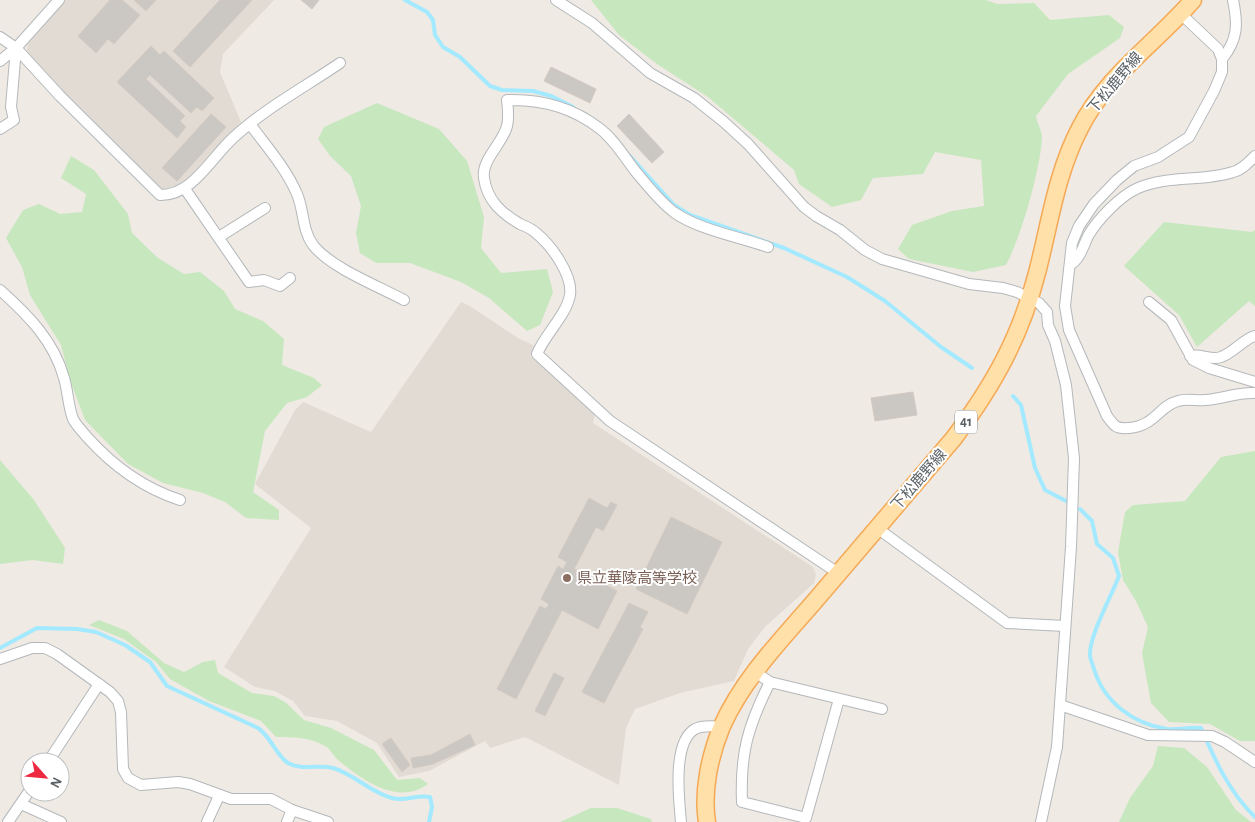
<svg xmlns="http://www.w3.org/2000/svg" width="1255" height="822" viewBox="0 0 1255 822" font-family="'Alegreya Sans','Noto Sans JP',sans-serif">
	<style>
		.education { fill: #e1dbd4 }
		.green { fill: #c7e7bf }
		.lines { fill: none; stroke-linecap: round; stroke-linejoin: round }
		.stream { stroke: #a3e9ff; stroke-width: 4 }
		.building { fill: #cbc7c3; stroke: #d3cac2 }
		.street-casing { stroke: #b4b8bb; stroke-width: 12 }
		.primary-casing { stroke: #f5a956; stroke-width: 19 }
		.street { stroke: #fff; stroke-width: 10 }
		.primary { stroke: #ffe0a8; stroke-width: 16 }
		.education-dot { fill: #8d6e63; stroke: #fff; stroke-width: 2 }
		.labels { text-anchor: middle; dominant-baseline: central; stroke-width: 4; stroke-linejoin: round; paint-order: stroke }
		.shield { fill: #fff; stroke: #8c9093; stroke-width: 1 }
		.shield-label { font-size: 14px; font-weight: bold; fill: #5b6165 }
		.street-label { font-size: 15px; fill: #5b6165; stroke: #fff }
		.education-label { font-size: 15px; fill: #785e54; stroke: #fff; text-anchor: start }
	</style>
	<rect width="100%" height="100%" fill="#efeae3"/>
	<g class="education">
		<path d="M66,0H274L223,54L220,72L241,122L179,189H159L26,55L28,44Z"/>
		<path d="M461,302L470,306L518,338L535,346L530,356L595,414L593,423L813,567L816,575L814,583L765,627L748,649L734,681L680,693L635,709L626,728L619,785L525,737L490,748L485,741L429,771L399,777L377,743L337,721L305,716L293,701L275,691L255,687L224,667L311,528L255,484L295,410L303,402L371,432Z"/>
	</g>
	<g class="green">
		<path d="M591,0H986L997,4L1034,3L1050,20L1109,15L1124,27L1120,38L1068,74L1036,116C1037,123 1042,131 1042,138C1040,171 1021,237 1006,265L973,272L909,259L898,249L912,225L952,211L984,206L981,160L935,152L923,174L873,178L861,200L832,207L799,184L794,170L708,97L657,64L619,35Z"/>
		<path d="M377,103L439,129L467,161L484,217L481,248L501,273L547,269L553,292L540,325L527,331L489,298L461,282L410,263H376L360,253L356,233L361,206L351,176L330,156L318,139L324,127Z"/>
		<path d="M71,156L94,170L128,214L132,233L158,258L184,274L200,272L224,291L235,309L263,321L284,339L282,365L314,378L322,385L307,397L287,403L265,431L253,492L279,510V520L246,518L225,502L203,493L163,483L128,464L85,420L70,380L61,345L30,295L22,267L6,238L23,210L39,204L60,214L82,212L86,194L61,178Z"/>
		<path d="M1164,222L1252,232L1255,230V306L1249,301L1197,347L1179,315L1124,266Z"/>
		<path d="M1255,451V741H1240L1210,724L1169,722L1151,703L1142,653L1148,627L1136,601L1123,580L1118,552L1125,512L1133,505L1185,501L1221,457Z"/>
		<path d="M0,460L34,500L65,548L63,564L33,560L0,564Z"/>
		<path d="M99,620L127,631L164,663L184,672L203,662L215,660L218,673L252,693L274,696L285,702L304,720L331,728L374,750L397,780L420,778L428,784C398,806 362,780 338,760C333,756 331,749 325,746C309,737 294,737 276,737L261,721L209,701L170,679L156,662L124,639L89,625Z"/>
		<path d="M1158,746L1184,748L1207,767L1236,810L1251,822H1119L1130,798L1153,766Z"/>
		<path d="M591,808H617L651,819L652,822H560Z"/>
	</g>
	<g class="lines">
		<g class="stream">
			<path d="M405,0L427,12L433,20L435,35L443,47L460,57L490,86L502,90L533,91L551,96L573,107"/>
			<path d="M629,155L674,205L690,215L784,248L847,277L885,301L941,347L972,368"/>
			<path d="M1013,396L1021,405L1035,468L1045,490L1068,502"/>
			<path d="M1080,509L1092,521L1097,544L1113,558L1119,576C1112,595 1089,636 1090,655C1090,659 1093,665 1094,669C1104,702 1133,724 1167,729C1178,730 1190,727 1201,728C1215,760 1229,792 1255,817"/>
			<path d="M0,648L37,628L77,629L96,632L125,645L150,662L167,686L258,728C272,738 275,754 288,763C302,771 318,764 333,768C354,774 371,793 392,798C405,802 417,794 430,797L432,807L429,822"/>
		</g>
	</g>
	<g class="building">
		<path d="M110,0H122L140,15L114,44L108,39L96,53L78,36Z"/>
		<path d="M134,0H156L146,11Z"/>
		<path d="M220,0H252L190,67L173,51Z"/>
		<path d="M301,0H319L312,9Z"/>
		<path d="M151,46L160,55L164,51L214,98L202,111L197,107L191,113L150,75L146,79L185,116L180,121L186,127L177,138L117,82Z"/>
		<path d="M551,67L596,89L590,103L544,81Z"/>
		<path d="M211,114L226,127L177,181L162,168Z"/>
		<path d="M629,114L664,152L652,163L617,126Z"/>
		<path d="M913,392L917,415L875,421L871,398Z"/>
		<path d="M589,498L607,508L611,502L617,505L603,531L596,527L574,569L617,591L598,629L562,610L516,699L497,689L540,606L546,609L549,604L541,599L558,566L563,569L567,562L558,557Z"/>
		<path d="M671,517L722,542L687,614L636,589Z"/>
		<path d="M629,603L648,612L640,627L643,629L604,703L582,692Z"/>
		<path d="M554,673L564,678L545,716L535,711Z"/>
		<path d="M470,734L475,745L433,764L413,768L411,758L431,755Z"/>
		<path d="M391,738L410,765L402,772L382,744Z"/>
	</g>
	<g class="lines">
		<g class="street-casing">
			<g id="street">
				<path d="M556,0L592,23L650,73L694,98L724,122L748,144L804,207L816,216L840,230L865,250L882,259L969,284L1003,288L1017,292L1039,303L1047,312L1048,325L1055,341L1066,385L1074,458L1071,547L1057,747L1041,822"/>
				<path d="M1181,14L1218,49L1222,59V72L1214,91L1189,137L1158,157L1134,166L1117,180L1094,204L1079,226L1072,243L1065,306L1069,330L1107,416C1114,426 1116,429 1129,428C1155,426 1159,406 1178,401C1188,398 1196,401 1205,400C1222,399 1237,392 1255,393"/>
				<path d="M0,37L16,48L60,96L160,195C192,196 211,158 233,138C264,109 305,87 340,63"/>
				<path d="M1222,59C1238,40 1238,24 1233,0"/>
				<path d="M0,61L16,48L59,0"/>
				<path d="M250,124C266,146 286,168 297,194C304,210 302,230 313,245C331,268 378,286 404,300"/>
				<path d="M0,129L14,120L11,107L16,48"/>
				<path d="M185,189L249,282L264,280L280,286L290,278"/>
				<path d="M219,237L265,208"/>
				<path d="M768,247C740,237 700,230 675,213C660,202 648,186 636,172C625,158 614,139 599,128C572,107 541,99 507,100C508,108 509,118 507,126C503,143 481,160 484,178C487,200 501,213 520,224C525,226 532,229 536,233C551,245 573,275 570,295C566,316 545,334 537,354L610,421L838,573"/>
				<path d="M1070,265C1080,259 1083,247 1088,236C1098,219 1120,196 1138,188C1168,175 1203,182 1233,172C1242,170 1249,162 1255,156"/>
				<path d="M0,290C28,315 54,341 64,378C68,391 68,406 73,419C76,425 82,431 87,437C113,466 143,488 180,500"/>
				<path d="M1149,302L1171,320L1193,360L1209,368L1255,382"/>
				<path d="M1190,356C1201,353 1211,361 1221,357C1233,353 1245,338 1255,336"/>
				<path d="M877,528L1007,623L1065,626"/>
				<path d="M0,659L32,648H45L57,654L110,692L118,701L121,712L123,769L128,778L141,785L178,782L190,784L231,799H271L292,810L328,822"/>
				<path d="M755,672L770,682L882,709"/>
				<path d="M770,682C748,726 740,753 742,802L806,818L839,699"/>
				<path d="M1060,705L1148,735L1212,736L1225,742L1255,762"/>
				<path d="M48,762L99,684"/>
				<path d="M21,804L61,822"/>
				<path d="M8,822L30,790"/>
				<path d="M207,822L219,796"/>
				<path d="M287,822L292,810"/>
				<path d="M681,822C679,800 672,742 695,729C703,725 714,726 722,727"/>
			</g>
		</g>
		<g class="primary-casing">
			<path id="primary" d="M707,822C702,791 710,755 722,726C743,679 781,640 814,602C861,547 907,493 954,438C994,384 1020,338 1037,273C1050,223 1056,174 1080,128C1106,76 1156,43 1193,0"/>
		</g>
		<use href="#street" class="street"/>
		<use href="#primary" class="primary"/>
	</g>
	<circle class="education-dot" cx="567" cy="578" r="5"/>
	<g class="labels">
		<rect class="shield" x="955" y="410.5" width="22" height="23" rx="4"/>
		<g class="shield-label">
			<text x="966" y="422">41</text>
		</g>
		<g class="street-label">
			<text transform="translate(1115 83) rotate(-50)">下松鹿野線</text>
			<text transform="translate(919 480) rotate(-49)">下松鹿野線</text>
		</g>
		<g class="education-label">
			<text x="577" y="578">県立華陵高等学校</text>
		</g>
	</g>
	<g transform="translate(45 777) rotate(117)"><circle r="24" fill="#ffffff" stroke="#bdc0c1"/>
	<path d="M0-4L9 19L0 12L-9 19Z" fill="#ee2a42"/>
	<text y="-8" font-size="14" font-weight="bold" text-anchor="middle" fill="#5b6165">N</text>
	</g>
</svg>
